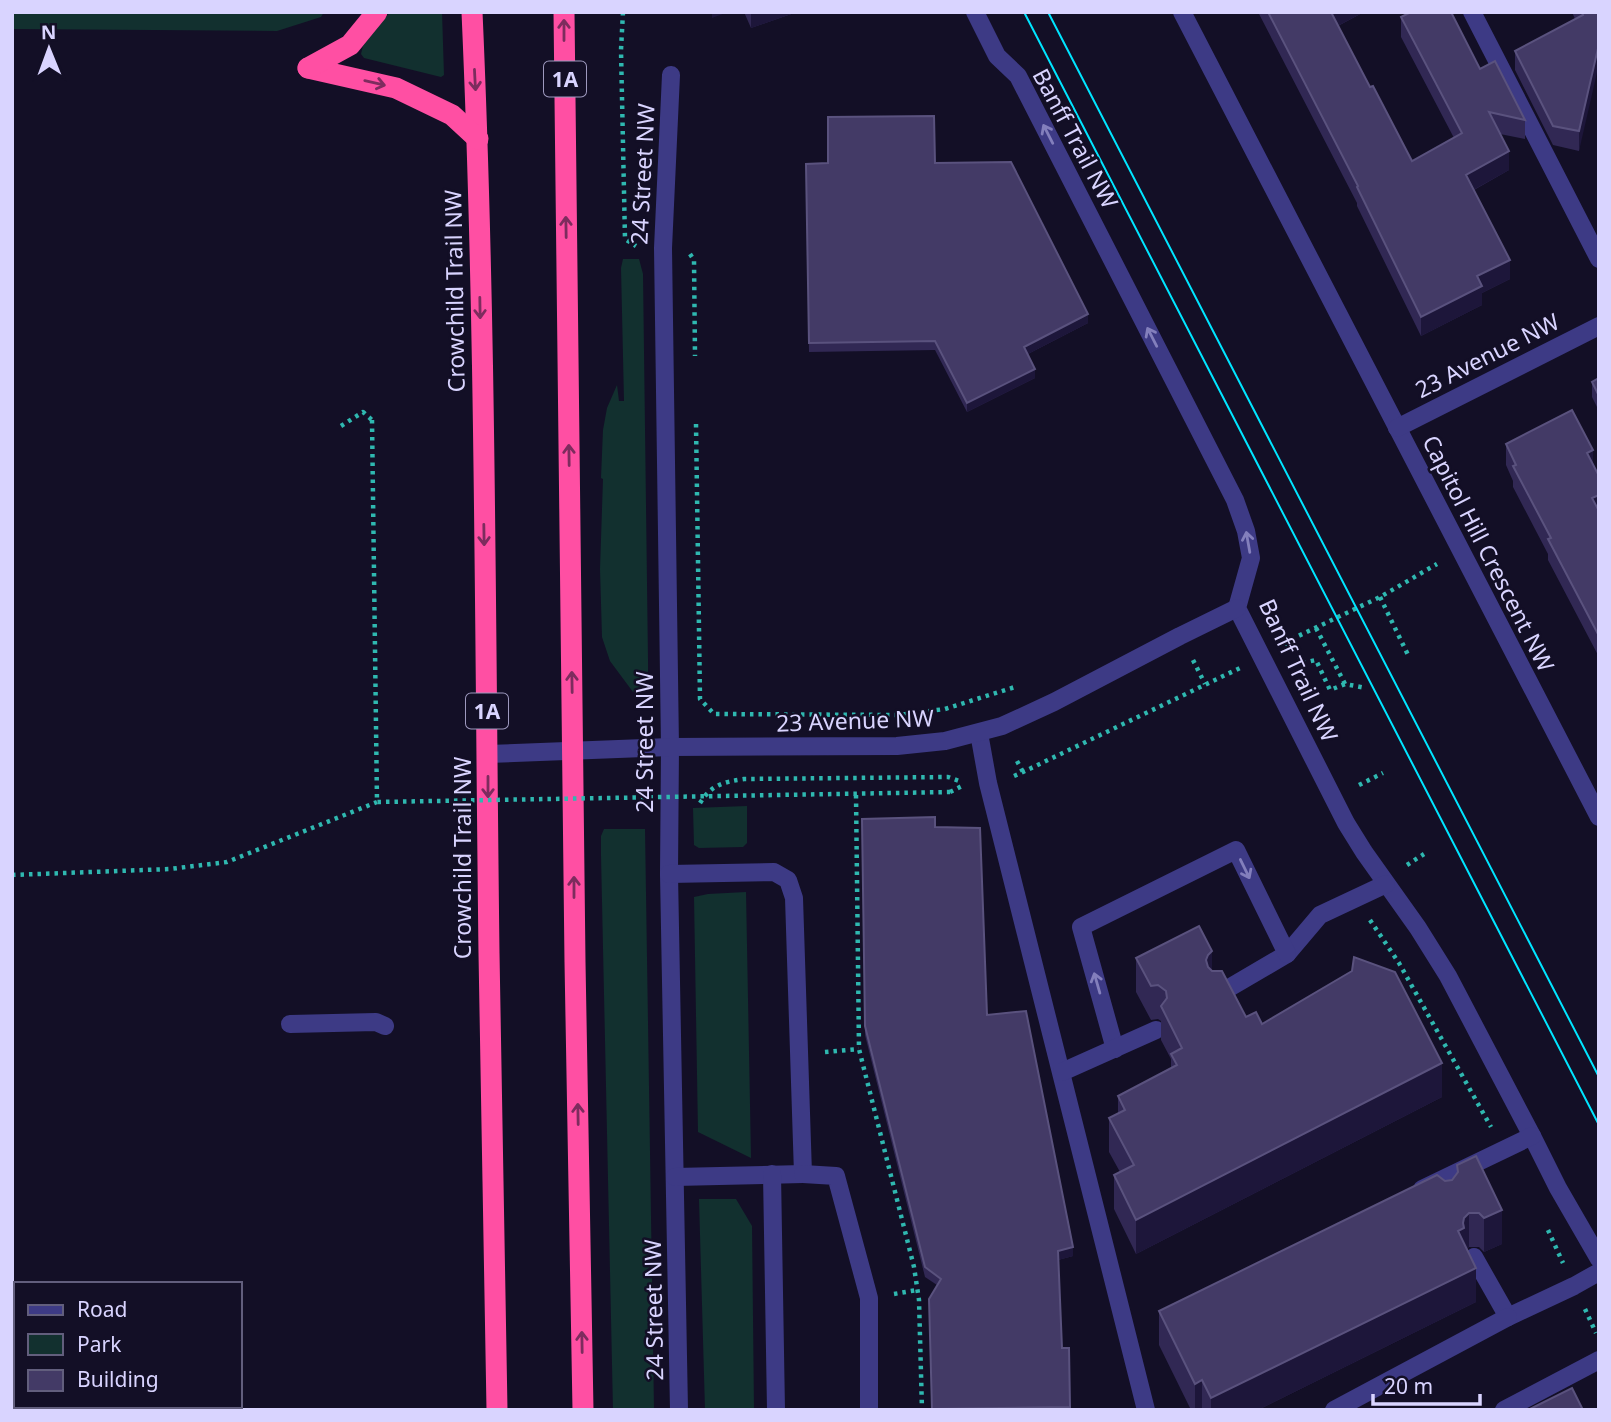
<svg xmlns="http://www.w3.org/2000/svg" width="1611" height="1422" viewBox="0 0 1611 1422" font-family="'Noto Sans',sans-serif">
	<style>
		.green { fill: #12302f }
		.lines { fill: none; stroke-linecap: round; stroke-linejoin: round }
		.path { stroke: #2fb8b0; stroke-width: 4.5; stroke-dasharray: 3.5 5; stroke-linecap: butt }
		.minor { stroke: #3d3a85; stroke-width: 18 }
		.highway { stroke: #ff4fa3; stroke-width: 21 }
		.tram { stroke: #00e5ff; stroke-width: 2 }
		.path-bridge { stroke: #2fb8b0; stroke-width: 4.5; stroke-dasharray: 3.5 5; stroke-linecap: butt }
		.wall { fill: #312854 }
		.shaded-wall { fill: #1d163a }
		.building { fill: #433a66; stroke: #5a527e; stroke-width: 2 }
		.oneway { stroke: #7d2c5e }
		.oneway2 { stroke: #837fbc }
		.labels { text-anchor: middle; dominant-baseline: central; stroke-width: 5; stroke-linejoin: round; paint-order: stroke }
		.shield { fill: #130f26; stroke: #9e99be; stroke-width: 2 }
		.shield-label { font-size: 21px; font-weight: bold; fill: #d9d4ff }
		.street-label { font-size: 23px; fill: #d9d4ff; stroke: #130f26 }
	</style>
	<rect width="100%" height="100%" fill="#130f26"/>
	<g class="green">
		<path d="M12,12H324L321,17L277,31L12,29Z"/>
		<path d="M390,12H442L444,75L441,77L364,58L361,54L363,46Z"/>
		<path d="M623,259H639L643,274L648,659C648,673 650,691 633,692L610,661L602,637L600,569L603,479L601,478L603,430L607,408L617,385L619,401H624L621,268Z"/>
		<path d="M747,806V843L743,847L699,848L694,845L693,808Z"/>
		<path d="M604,829H645L654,1410H613L601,855V836Z"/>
		<path d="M746,892L751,1158L698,1132L694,897L708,894Z"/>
		<path d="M699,1199H736L752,1226L754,1410H705Z"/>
	</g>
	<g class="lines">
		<g class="path">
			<path d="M623,12L621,50L625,239L636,246"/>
			<path d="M690,254L694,260L695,356"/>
			<path d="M696,424L700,699L714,714L899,715L945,709L1018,686"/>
			<path d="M341,426L363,412L372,420"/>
			<path d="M1380,597L1409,657"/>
			<path d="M1316,628L1345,684L1366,688"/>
			<path d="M1292,640L1302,663L1316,660L1330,690L1345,684"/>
			<path d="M1286,646L1292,639L1380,597L1437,564"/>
			<path d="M1193,660L1205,684"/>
			<path d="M1017,761L1023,772"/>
			<path d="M1014,776L1023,772L1240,668"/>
			<path d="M1359,785L1383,773"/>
			<path d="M950,792L962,786"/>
			<path d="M856,795L859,1049L914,1267L919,1300L922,1410"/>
			<path d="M700,803C712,784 724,782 744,779L948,777L962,782"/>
			<path d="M1407,865L1424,854"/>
			<path d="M12,875L170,869L227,862L377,802"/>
			<path d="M1370,920L1399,963L1491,1127"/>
			<path d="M825,1052L859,1049"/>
			<path d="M1548,1230L1563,1263"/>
			<path d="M894,1294L917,1290"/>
			<path d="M1585,1309L1596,1333"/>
		</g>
		<g class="minor">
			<path d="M975,12L997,56L1018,76L1235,500L1246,531L1251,558L1237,608L1346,823L1364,852L1418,928L1448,976L1532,1136L1558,1188L1599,1259"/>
			<path d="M1182,12L1599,817"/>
			<path d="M1472,12L1599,259"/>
			<path d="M671,75L663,248L670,747L669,874L679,1410"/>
			<path d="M1397,428L1599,326"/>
			<path d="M979,733L988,783L1146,1410"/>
			<path d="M488,754L670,747L897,746L945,741L1002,726L1054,702L1180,636L1237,608"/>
			<path d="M669,874L774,872L788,880L794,898L803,1174L675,1177"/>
			<path d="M1217,995L1287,954L1320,915L1386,884"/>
			<path d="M290,1024L376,1022L385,1026"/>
			<path d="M1115,1049L1081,927L1236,850L1287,954"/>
			<path d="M1062,1072L1156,1030"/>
			<path d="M772,1174L776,1410"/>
			<path d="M803,1174L836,1176L869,1298V1410"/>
			<path d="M1422,1189L1532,1136"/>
			<path d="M1474,1257L1508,1317L1574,1286L1599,1272"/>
			<path d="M1334,1410L1508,1317"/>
			<path d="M1504,1410L1599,1360"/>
		</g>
		<g class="highway">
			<path d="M472,12C486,326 485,640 489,953C491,1105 495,1258 497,1410"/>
			<path d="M564,12L575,962L583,1410"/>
			<path d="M308,68L396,88L452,115L478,139"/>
			<path d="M308,68L350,45L377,12"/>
		</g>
		<g class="tram">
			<path d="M1024,12L1599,1125"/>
			<path d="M1048,12L1599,1077"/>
		</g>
		<path class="path-bridge" d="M372,420L377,802L950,792"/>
	</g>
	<g class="wall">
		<path d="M744,12H797L751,28Z"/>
		<path d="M1258,12H1364L1338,26L1370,87L1412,161L1454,138L1401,37V17L1480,69L1525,120V139L1500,134L1509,170L1474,190L1510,279L1482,293V305L1421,336L1357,206V203Z"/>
		<path d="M1572,12H1599L1579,151L1553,145L1515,70V51L1575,19Z"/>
		<path d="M935,163L1088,323L1028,354L1035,378L967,412L935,350L809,352L806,164Z"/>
		<path d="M1599,378V411L1592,397V382Z"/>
		<path d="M1506,444L1593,464L1599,495V657L1548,560V554L1513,487V481L1506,465Z"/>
		<path d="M862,819L935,827L987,1015L1073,1256L1058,1260L1062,1348H1069L1070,1410H932L929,1299L937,1285L925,1277L865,1035Z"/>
		<path d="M1136,958L1212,971L1246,1017L1442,1097L1136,1254L1114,1209V1175L1120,1172L1109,1152V1118L1118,1113V1096L1171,1068V1059L1161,1040V1021L1158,1019L1151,1020L1136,992Z"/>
		<path d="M1457,1165L1502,1244L1484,1252L1479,1247H1469L1467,1249L1476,1302L1258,1410H1191L1159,1345V1311L1445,1181L1452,1180L1457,1173Z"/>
	</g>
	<g class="shaded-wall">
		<path d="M712,12H728L712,18Z"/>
		<path d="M751,12H797L751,28Z"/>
		<path d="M1330,12H1364L1330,30Z"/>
		<path d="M1599,44V64L1579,151V131Z"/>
		<path d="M1509,151V170L1466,194V175Z"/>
		<path d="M1510,260V279L1482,293V305L1421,336V317L1477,276Z"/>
		<path d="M1088,314V323L1024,356V347Z"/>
		<path d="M1035,369V378L967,412V403Z"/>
		<path d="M1593,450V470L1587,453Z"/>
		<path d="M1599,495V516L1592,498Z"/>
		<path d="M1212,951V985L1206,960L1208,955Z"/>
		<path d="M1442,1063V1097L1136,1254V1220Z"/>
		<path d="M1502,1210V1244L1484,1252V1218Z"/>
		<path d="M1469,1213V1247L1464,1252L1458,1231L1463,1223L1464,1218Z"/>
		<path d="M1073,1247V1256L1058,1260V1251Z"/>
		<path d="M1476,1268V1302L1258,1410H1211V1398Z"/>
		<path d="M1202,1380V1410H1195V1384Z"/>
	</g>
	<g class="building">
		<path d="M1268,12H1331L1370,87L1373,86L1412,161L1462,133L1401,17L1411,12H1451L1480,69L1495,61L1525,120L1489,112L1509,151L1466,175L1510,260L1477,276L1482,286L1421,317L1357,187L1358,186Z"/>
		<path d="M1582,12H1599V44L1579,131L1553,126L1515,51L1583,15Z"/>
		<path d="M934,116L935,163L1011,162L1088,314L1024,347L1035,369L967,403L935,341L809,343L806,164L828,163V117Z"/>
		<path d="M1599,378V396L1592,382Z"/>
		<path d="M1572,410L1593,450L1587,453L1599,476V495L1592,498L1599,511V636L1548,539L1551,538L1513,466L1516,465L1506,444Z"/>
		<path d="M935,817V827L980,828L987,1015L1026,1011L1073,1247L1058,1251L1062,1348H1069L1070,1407L932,1409L929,1299L941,1279L925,1267L865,1026L862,819Z"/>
		<path d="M1199,926L1212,951L1208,955L1206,960L1208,967L1212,971H1222L1246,1017L1256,1012L1262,1024L1352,971L1354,957L1395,972L1442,1063L1136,1220L1114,1175L1134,1165L1109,1118L1125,1110L1118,1096L1177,1065L1171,1054L1182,1048L1161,1006L1167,998L1166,991L1158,985L1151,986L1136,958Z"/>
		<path d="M1476,1156L1502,1210L1484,1218L1479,1213H1469L1464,1218L1463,1223L1464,1228L1458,1231L1476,1268L1211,1398L1202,1380L1195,1384L1159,1311L1437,1175L1445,1181L1452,1180L1458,1172L1457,1165Z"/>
		<path d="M1572,1388L1583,1410H1528Z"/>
	</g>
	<defs><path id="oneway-shaft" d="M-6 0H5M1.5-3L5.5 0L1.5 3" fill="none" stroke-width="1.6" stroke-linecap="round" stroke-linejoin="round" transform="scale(1.75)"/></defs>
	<g class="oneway">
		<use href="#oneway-shaft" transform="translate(564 30) rotate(-90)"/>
		<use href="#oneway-shaft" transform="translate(475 80) rotate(87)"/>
		<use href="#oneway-shaft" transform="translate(375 83) rotate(13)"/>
		<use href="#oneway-shaft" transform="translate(566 227) rotate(-91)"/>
		<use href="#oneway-shaft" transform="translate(480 308) rotate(89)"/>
		<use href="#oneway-shaft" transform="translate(569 455) rotate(-91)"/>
		<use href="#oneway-shaft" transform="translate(484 535) rotate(89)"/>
		<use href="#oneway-shaft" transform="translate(572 682) rotate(-91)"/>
		<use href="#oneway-shaft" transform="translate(488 787) rotate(90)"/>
		<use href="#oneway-shaft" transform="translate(574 887) rotate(-90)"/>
		<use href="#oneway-shaft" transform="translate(578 1114) rotate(-91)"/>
		<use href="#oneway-shaft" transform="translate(582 1342) rotate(-91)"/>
	</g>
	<g class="oneway2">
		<use href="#oneway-shaft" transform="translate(1048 134) rotate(-117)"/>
		<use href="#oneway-shaft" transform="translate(1152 337) rotate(-117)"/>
		<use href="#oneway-shaft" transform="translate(1248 542) rotate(-100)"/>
		<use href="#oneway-shaft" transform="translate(1245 869) rotate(64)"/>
		<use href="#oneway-shaft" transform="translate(1097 983) rotate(-106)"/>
	</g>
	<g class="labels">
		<g class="shield">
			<rect x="544" y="61.5" width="42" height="35" rx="5"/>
			<rect x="466" y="693.5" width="42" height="35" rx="5"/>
		</g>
		<g class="shield-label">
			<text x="565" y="79">1A</text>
			<text x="487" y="711">1A</text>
		</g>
		<g class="street-label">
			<text transform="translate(1076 138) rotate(62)">Banff Trail NW</text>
			<text transform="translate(642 174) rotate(-87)">24 Street NW</text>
			<text transform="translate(454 291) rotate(-91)">Crowchild Trail NW</text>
			<text transform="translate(1487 355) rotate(-27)">23 Avenue NW</text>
			<text transform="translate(1489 553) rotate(63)">Capitol Hill Crescent NW</text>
			<text transform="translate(1299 670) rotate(65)">Banff Trail NW</text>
			<text transform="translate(855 720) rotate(-2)">23 Avenue NW</text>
			<text transform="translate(644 742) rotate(-90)">24 Street NW</text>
			<text transform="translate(462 858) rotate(-90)">Crowchild Trail NW</text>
			<text transform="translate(653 1310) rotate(-91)">24 Street NW</text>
		</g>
	</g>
	<rect width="1611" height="1422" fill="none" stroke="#d9d4ff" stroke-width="28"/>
	<rect x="14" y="1282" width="228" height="126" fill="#130f26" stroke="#625e7d" stroke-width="2"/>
	<rect x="28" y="1305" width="35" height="10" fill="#3d3a85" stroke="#625e7d" stroke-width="2"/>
	<text x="77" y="1317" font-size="21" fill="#d9d4ff">Road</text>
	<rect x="28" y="1334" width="35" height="21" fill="#12302f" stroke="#625e7d" stroke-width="2"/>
	<text x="77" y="1352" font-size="21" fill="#d9d4ff">Park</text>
	<rect x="28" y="1370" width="35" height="21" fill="#433a66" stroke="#625e7d" stroke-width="2"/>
	<text x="77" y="1387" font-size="21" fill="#d9d4ff">Building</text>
	<g transform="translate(49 49) rotate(359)" stroke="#130f26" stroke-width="5" paint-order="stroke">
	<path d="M0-5L12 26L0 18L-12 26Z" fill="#d9d4ff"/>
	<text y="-10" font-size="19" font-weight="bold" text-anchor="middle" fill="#d9d4ff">N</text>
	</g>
	<path d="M1373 1394v10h107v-10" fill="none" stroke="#d9d4ff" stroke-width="3.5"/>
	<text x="1384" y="1394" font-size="21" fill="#d9d4ff" stroke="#130f26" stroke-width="5" paint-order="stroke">20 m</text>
</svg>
